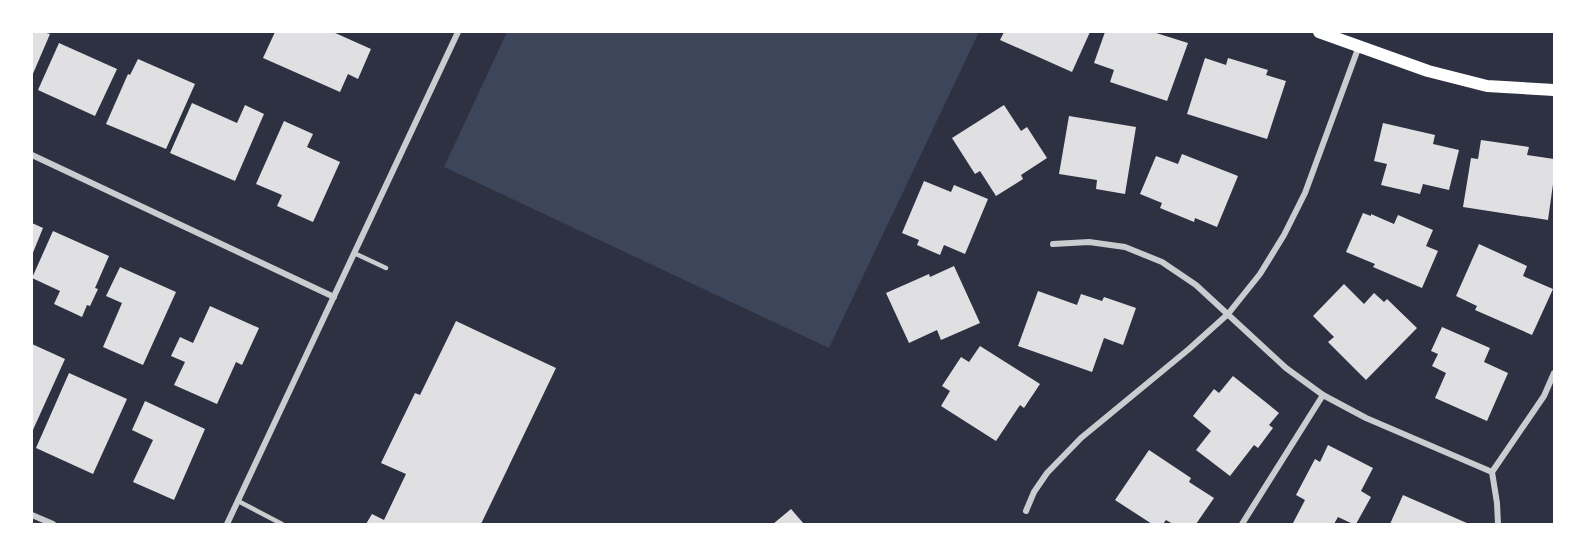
<svg xmlns="http://www.w3.org/2000/svg" width="1586" height="556" viewBox="0 0 1586 556" font-family="'Golos Text',sans-serif">
	<style>
		.green { fill: #3c4559 }
		.building { fill: #e0e0e3 }
		.lines { fill: none; stroke-linecap: round; stroke-linejoin: round }
		.service { stroke: #caccd0; stroke-width: 4.5 }
		.minor { stroke: #caccd0; stroke-width: 6 }
		.secondary { stroke: #fff; stroke-width: 12 }
	</style>
	<rect width="100%" height="100%" fill="#2d3142"/>
	<path class="green" d="M507,32H979L829,348L444,167Z"/>
	<g class="building">
		<path d="M32,32H43L50,34L32,76Z"/>
		<path d="M275,32H333L371,49L358,79L348,74L340,92L263,58Z"/>
		<path d="M1004,32H1090L1072,72L1000,40Z"/>
		<path d="M1105,32H1153L1188,43L1167,101L1110,82L1114,70L1094,63Z"/>
		<path d="M59,43L117,69L95,116L38,90Z"/>
		<path d="M1205,58L1226,65L1228,58L1268,70L1266,75L1286,81L1267,139L1187,114Z"/>
		<path d="M138,59L195,84L166,149L106,124L128,74L130,75Z"/>
		<path d="M192,103L237,123L245,105L264,114L235,181L170,153Z"/>
		<path d="M1004,105L1021,131L1027,127L1047,158L1021,175L1023,179L996,196L980,171L975,174L952,138Z"/>
		<path d="M1069,116L1136,127L1125,194L1096,189L1097,180L1059,174Z"/>
		<path d="M284,121L313,134L307,147L340,162L313,222L277,206L282,195L256,184Z"/>
		<path d="M1383,123L1435,135L1433,144L1459,150L1449,190L1423,184L1420,194L1381,185L1387,164L1374,161Z"/>
		<path d="M1481,140L1529,147L1527,155L1554,159V177L1548,220L1463,207L1471,158L1478,159Z"/>
		<path d="M1182,154L1238,176L1217,227L1195,218L1194,222L1160,208L1162,203L1140,194L1156,156L1178,164Z"/>
		<path d="M924,181L951,192L954,185L988,199L965,254L944,245L940,255L917,245L919,240L902,233Z"/>
		<path d="M1363,213L1371,216V214L1394,224L1398,215L1433,230L1426,246L1438,251L1422,288L1373,267L1375,264L1346,252Z"/>
		<path d="M32,223L43,228L32,255Z"/>
		<path d="M53,231L109,256L95,288L98,289L90,306L87,305L82,317L54,304L60,291L32,278Z"/>
		<path d="M1479,244L1527,266L1523,276L1553,289L1532,335L1475,310L1477,306L1456,296Z"/>
		<path d="M954,266L980,323L941,340L937,330L909,343L886,293L929,274L930,277Z"/>
		<path d="M120,267L176,292L143,365L103,347L122,303L106,296Z"/>
		<path d="M1344,284L1364,304L1374,293L1384,302L1387,299L1417,328L1366,380L1328,342L1334,337L1313,316Z"/>
		<path d="M1038,291L1077,305L1081,294L1102,301L1104,297L1136,308L1123,345L1104,338L1092,372L1018,346Z"/>
		<path d="M210,306L259,328L242,365L236,362L217,404L174,385L185,362L171,356L180,337L193,343Z"/>
		<path d="M456,321L556,368L481,524H366L372,514L384,520L406,474L381,463L415,393L420,395Z"/>
		<path d="M1442,327L1490,348L1484,362L1508,373L1487,421L1435,398L1446,373L1432,366L1438,354L1431,351Z"/>
		<path d="M32,344L65,359L32,432Z"/>
		<path d="M980,346L1040,384L1024,408L1020,405L996,441L941,406L950,391L942,386L961,357L969,362Z"/>
		<path d="M69,373L127,399L93,474L36,448Z"/>
		<path d="M1233,376L1279,413L1269,425L1273,428L1258,448L1254,445L1230,476L1196,450L1211,431L1193,416L1214,389L1219,393Z"/>
		<path d="M145,401L205,429L174,500L133,482L153,440L132,430Z"/>
		<path d="M1328,445L1373,468L1361,491L1371,497L1356,524H1353L1338,517L1334,524H1296L1293,523L1305,500L1296,495L1315,459L1320,462Z"/>
		<path d="M1149,450L1191,478L1189,482L1214,498L1196,524H1173L1166,520L1163,524H1152L1115,500Z"/>
		<path d="M1403,495L1469,524H1390Z"/>
		<path d="M791,509L804,524H773Z"/>
	</g>
	<g class="lines">
		<g class="service">
			<path d="M354,253L386,268"/>
			<path d="M238,501L282,524"/>
		</g>
		<g class="minor">
			<path d="M32,155L334,297"/>
			<path d="M1053,244L1089,242L1125,247L1162,262L1196,285L1286,368L1323,395L1366,418L1492,472"/>
			<path d="M1026,511L1034,492L1047,473L1081,438L1189,349L1228,314L1260,274L1284,235L1305,193L1359,46"/>
			<path d="M32,515L53,524"/>
			<path d="M227,524L458,32"/>
			<path d="M1242,524L1323,395"/>
			<path d="M1498,524L1497,503L1492,472L1544,396L1554,373"/>
		</g>
		<path class="secondary" d="M1319,32L1428,71L1487,86L1554,90"/>
	</g>
	<rect width="1586" height="556" fill="none" stroke="#ffffff" stroke-width="66"/>
</svg>
